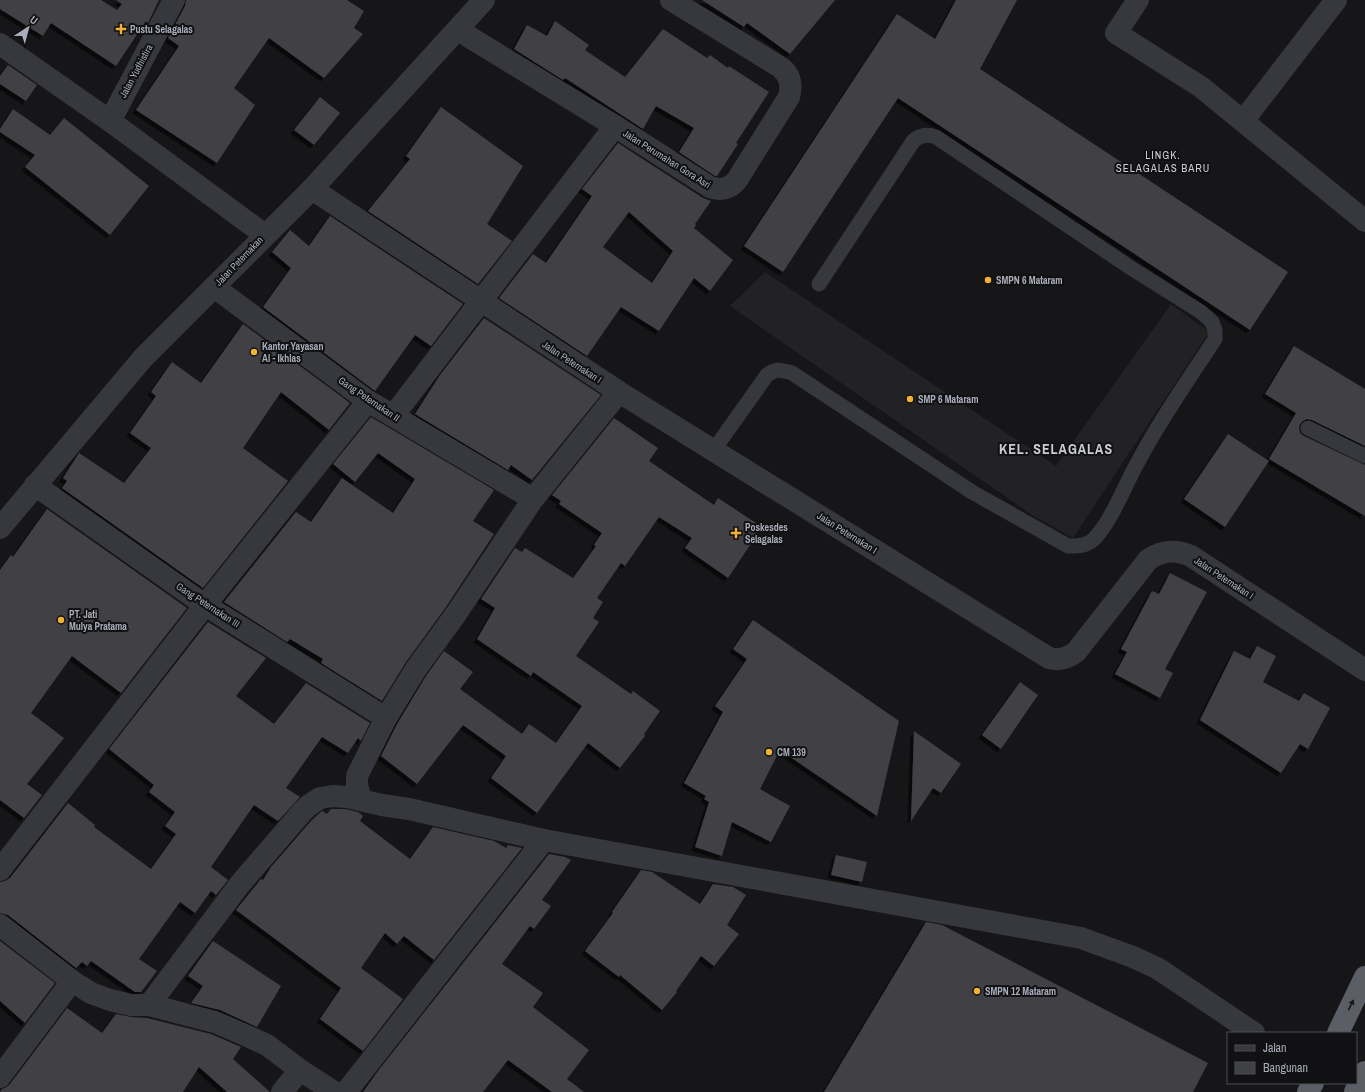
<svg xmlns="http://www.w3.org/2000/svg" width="1365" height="1092" viewBox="0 0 1365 1092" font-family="'Archivo Narrow',sans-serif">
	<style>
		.built { fill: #222225 }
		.building { fill: #404145; fill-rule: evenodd; filter: url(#shadow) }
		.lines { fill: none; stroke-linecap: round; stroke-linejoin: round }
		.service { stroke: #37383d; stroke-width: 15 }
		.minor { stroke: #37383d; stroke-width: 22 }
		.tertiary { stroke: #37383d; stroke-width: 22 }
		.trunk { stroke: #5b5e65; stroke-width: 22 }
		.oneway { fill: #18191b }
		.poi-dot { fill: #f2b134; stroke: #111113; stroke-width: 1.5 }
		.labels { text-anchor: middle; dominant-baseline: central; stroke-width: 4; stroke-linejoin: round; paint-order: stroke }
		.poi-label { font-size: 10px; font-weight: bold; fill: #a8adb8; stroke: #111113; text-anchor: start }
		.street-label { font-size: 10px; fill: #a8adb8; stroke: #111113 }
		.neighbourhood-label { font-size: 11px; letter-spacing: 1px; fill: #c9ccd4; stroke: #111113 }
		.district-label { font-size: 14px; font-weight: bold; letter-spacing: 1px; fill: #c9ccd4; stroke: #111113 }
	</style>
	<defs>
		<filter id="shadow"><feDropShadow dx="-3.5" dy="3.5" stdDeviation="0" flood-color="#0009"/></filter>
	</defs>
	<rect width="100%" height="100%" fill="#161618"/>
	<path class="built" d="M765,272L1056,466L1171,304L1209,332L1073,538L1032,515L730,306Z"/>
	<g class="building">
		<path d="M0,0H101L117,10L122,4L116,0H159L148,23L146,21L116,66L51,23L43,36L0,9Z"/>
		<path d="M186,0H347L364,11L354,28L363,34L324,78L269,38L234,88L255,105L217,163L136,110L179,46L168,38L185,6Z"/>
		<path d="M702,0H835L790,54L747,23L744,27Z"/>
		<path d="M956,0H1017L980,69L1288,272L1250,330L898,98L783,272L744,246L897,14L935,39Z"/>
		<path d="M555,21L589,45L585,50L625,77L663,29L707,58L710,55L728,68L729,66L769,92L736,143L738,144L717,176H715L679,152L694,128L656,106L643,129L565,78L563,80L514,49L527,25L547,36Z"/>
		<path d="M8,65L37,85L26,101L0,84V76Z"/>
		<path d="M320,97L340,113L314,145L294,130Z"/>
		<path d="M441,107L523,166L487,224L512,241L478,284L368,211L410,159L406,156Z"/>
		<path d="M13,109L50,135L64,118L149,186L110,235L25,167L35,155L0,132V129Z"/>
		<path d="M618,143L703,198L711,201L695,224L696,225L694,228L733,260L710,291L694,278L659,331L621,307L587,356L499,298L533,254L546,263L592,196L582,189ZM629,212L673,251L652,283L603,247Z"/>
		<path d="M330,216L463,304L431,346L415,335L375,391L263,307L291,268L272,252L290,230L309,246Z"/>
		<path d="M484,318L601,395L532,480L511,465L508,470L415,414L440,375Z"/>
		<path d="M243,324L350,403L329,430L281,392L243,448L288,481L203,588L62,488L67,481L63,478L79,453L124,483L151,448L130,433L156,396L151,392L172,362L201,383Z"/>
		<path d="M1294,346L1365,389V446L1312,420L1307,419L1303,421L1300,424L1299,428L1300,433L1304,436L1365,465V516L1269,459L1296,413L1265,394Z"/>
		<path d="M371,417L494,490L473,521L494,534L446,607L406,662L382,701L321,663L323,659L290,639L287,642L224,602L296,512L311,522L342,478L393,513L415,479L378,453L355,482L333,464Z"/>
		<path d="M614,418L658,448L649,461L714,505L718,498L762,527L728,578L685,548L692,538L659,517L625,566L621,563L597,598L603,602L593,618L599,622L576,656L631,694L633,691L660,711L644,734L645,736L620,768L588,743L537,813L491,778L506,756L463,725L417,784L381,756L397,724L426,676L444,651L473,672L460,689L522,734L529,724L556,743L582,706L533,672L531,676L477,639L495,608L481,599L515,548L522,552L525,548L573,578L596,546L594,545L602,533L559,504L561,501L552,495Z"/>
		<path d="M1228,434L1269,461L1225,527L1184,499Z"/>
		<path d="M47,509L187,608L121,693L72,656L31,713L64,738L27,784L42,795L24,818L0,800V570L11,555L13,557Z"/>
		<path d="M1170,573L1207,592L1165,669L1173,673L1160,698L1115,674L1127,652L1121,649L1152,591L1159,594Z"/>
		<path d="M753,620L899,721L877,816L780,750L760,789L790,806L771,842L732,822L722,856L695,847L709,802L704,799L706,796L684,783L723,712L715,706L747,659L733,649Z"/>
		<path d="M208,622L266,658L236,696L274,724L306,683L370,723L361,741L358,738L348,753L322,737L286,788L300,797L278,821L254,805L211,867L228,880L216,895L211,891L195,913L180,902L139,959L157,971L141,992H135L91,961L87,966L82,962L76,968L8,915L0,913V882L5,881L10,878L68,803L95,825L94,827L151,869L176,834L165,826L175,812L149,792L154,785L109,749Z"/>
		<path d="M1257,646L1276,656L1263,682L1299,701L1304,693L1330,708L1308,749L1300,744L1281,773L1200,720L1234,651L1250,659Z"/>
		<path d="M1020,682L1038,695L1001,749L982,735Z"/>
		<path d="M914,731L961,764L941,793L933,788L911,821Z"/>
		<path d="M331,809H345L358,812L363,816L360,821L410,859L433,827L494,841L506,848L508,845L522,848L434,960L404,936L397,944L385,933L361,968L403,999L363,1051L320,1019L341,988L236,910L261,879L263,880L271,867L311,821L322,811L327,814Z"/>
		<path d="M549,854L565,857L571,860L542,900L551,906L534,929L530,926L502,964L543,993L533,1007L589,1050L567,1079L584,1092H552L508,1060L483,1092H363L378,1071Z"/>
		<path d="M836,855L867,862L862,882L831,875Z"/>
		<path d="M641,870L652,872L700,904L713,884L733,887L746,895L727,925L739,934L714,966L701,956L676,991L677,992L662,1010L620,975L619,977L585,951L613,913L612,912Z"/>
		<path d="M926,922L942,925L1208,1063L1193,1092H824Z"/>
		<path d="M0,941L55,983L25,1023L0,1001Z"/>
		<path d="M213,941L281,986L257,1027L220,1010L191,1003L203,986L188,976Z"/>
		<path d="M67,1008L102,1033L116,1014L131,1017L147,1018L211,1034L241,1047L233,1059L270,1092H227L199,1067L183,1092H0L2,1089L5,1088L10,1084Z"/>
	</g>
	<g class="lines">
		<g class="service">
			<path d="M1308,428L1365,456"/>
			<path d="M713,451L767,375C777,368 780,370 792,373L972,492L1068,546C1078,546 1087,546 1094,539C1113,519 1125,484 1139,460C1161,418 1189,379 1215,339V330L1212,322L1201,312L1131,268L936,137C927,134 922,135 914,140L819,284"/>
		</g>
		<g class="minor">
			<path d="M1138,0L1116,33L1201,87L1365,221"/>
			<path d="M458,30L615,126L710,187C720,191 730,189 737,180L789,97C792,86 791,75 780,67L671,0"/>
			<path d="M0,44L110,121L265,235"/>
			<path d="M110,121L174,0"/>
			<path d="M1243,121L1336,0"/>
			<path d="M312,189L619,392L1049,658C1059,661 1068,658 1076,652L1148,560C1162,550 1175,549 1191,556L1365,670"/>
			<path d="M214,287L368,401L533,499"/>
			<path d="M393,416L615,126"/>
			<path d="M35,485L205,605L386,718"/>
			<path d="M361,800L357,785V776L386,718L416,669L456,614L533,499L619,392"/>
			<path d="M0,870L205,605L368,401"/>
			<path d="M0,925L72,981L91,993L110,1000L131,1005H149L240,884L302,812L308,806L320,798L333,796L347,797L382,805L409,809L544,840L1081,938L1133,957L1157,968L1254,1033"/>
			<path d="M149,1005L215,1022L243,1034L267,1045L300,1070L334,1092"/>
			<path d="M0,1077L72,981"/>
			<path d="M282,1092L300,1070"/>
			<path d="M346,1092L544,840"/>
		</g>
		<path class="tertiary" d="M0,528L143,358L312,189L484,0"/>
		<g class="trunk">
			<path d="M1338,1033L1365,977"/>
			<path d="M1308,1092L1313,1083"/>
			<path d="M1355,1092L1365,1072"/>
		</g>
	</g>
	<defs><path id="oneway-solid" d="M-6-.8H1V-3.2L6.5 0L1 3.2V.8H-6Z"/></defs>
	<use class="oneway" href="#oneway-solid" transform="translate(1351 1005) rotate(-64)"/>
	<g class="poi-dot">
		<path d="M119 23h4v4h4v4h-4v4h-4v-4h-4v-4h4z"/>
		<circle cx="988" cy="280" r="4"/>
		<circle cx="254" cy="352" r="4"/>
		<circle cx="910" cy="399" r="4"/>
		<path d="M734 527h4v4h4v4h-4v4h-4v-4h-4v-4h4z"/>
		<circle cx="61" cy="620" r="4"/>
		<circle cx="769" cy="752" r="4"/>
		<circle cx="977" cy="991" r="4"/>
	</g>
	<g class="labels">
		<g class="poi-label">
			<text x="130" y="29">Pustu Selagalas</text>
			<text x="996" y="280">SMPN 6 Mataram</text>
			<text x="262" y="346">Kantor Yayasan<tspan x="262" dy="12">Al - Ikhlas</tspan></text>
			<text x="918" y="399">SMP 6 Mataram</text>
			<text x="745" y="527">Poskesdes<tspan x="745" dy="12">Selagalas</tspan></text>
			<text x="69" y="614">PT. Jati<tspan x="69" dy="12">Mulya Pratama</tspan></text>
			<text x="777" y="752">CM 139</text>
			<text x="985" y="991">SMPN 12 Mataram</text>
		</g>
		<g class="street-label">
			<text transform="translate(136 71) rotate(-62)">Jalan Yudhistira</text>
			<text transform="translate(667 159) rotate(32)">Jalan Perumahan Gora Asri</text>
			<text transform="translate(239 261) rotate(-46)">Jalan Peternakan</text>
			<text transform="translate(572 362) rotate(33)">Jalan Peternakan I</text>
			<text transform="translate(369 399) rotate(34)">Gang Peternakan II</text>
			<text transform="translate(847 533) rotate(32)">Jalan Peternakan I</text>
			<text transform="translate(1224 578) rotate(33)">Jalan Peternakan I</text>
			<text transform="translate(208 605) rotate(33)">Gang Peternakan III</text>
		</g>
		<g class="neighbourhood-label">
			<text x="1163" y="155">LINGK.<tspan x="1163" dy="13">SELAGALAS BARU</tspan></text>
		</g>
		<g class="district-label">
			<text x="1056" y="449">KEL. SELAGALAS</text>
		</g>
	</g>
	<rect x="1227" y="1032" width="130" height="52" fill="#111113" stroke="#4d4f55"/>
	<rect x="1235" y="1045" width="20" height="6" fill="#37383d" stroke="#4d4f55"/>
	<text x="1263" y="1052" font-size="12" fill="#a8adb8">Jalan</text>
	<rect x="1235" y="1062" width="20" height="12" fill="#404145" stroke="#4d4f55"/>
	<text x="1263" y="1072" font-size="12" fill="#a8adb8">Bangunan</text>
	<g transform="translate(28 28) rotate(36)" stroke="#111113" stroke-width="3" paint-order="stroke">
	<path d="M0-3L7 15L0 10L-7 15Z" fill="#a8adb8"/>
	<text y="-6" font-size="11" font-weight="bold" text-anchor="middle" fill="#a8adb8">U</text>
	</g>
</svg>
